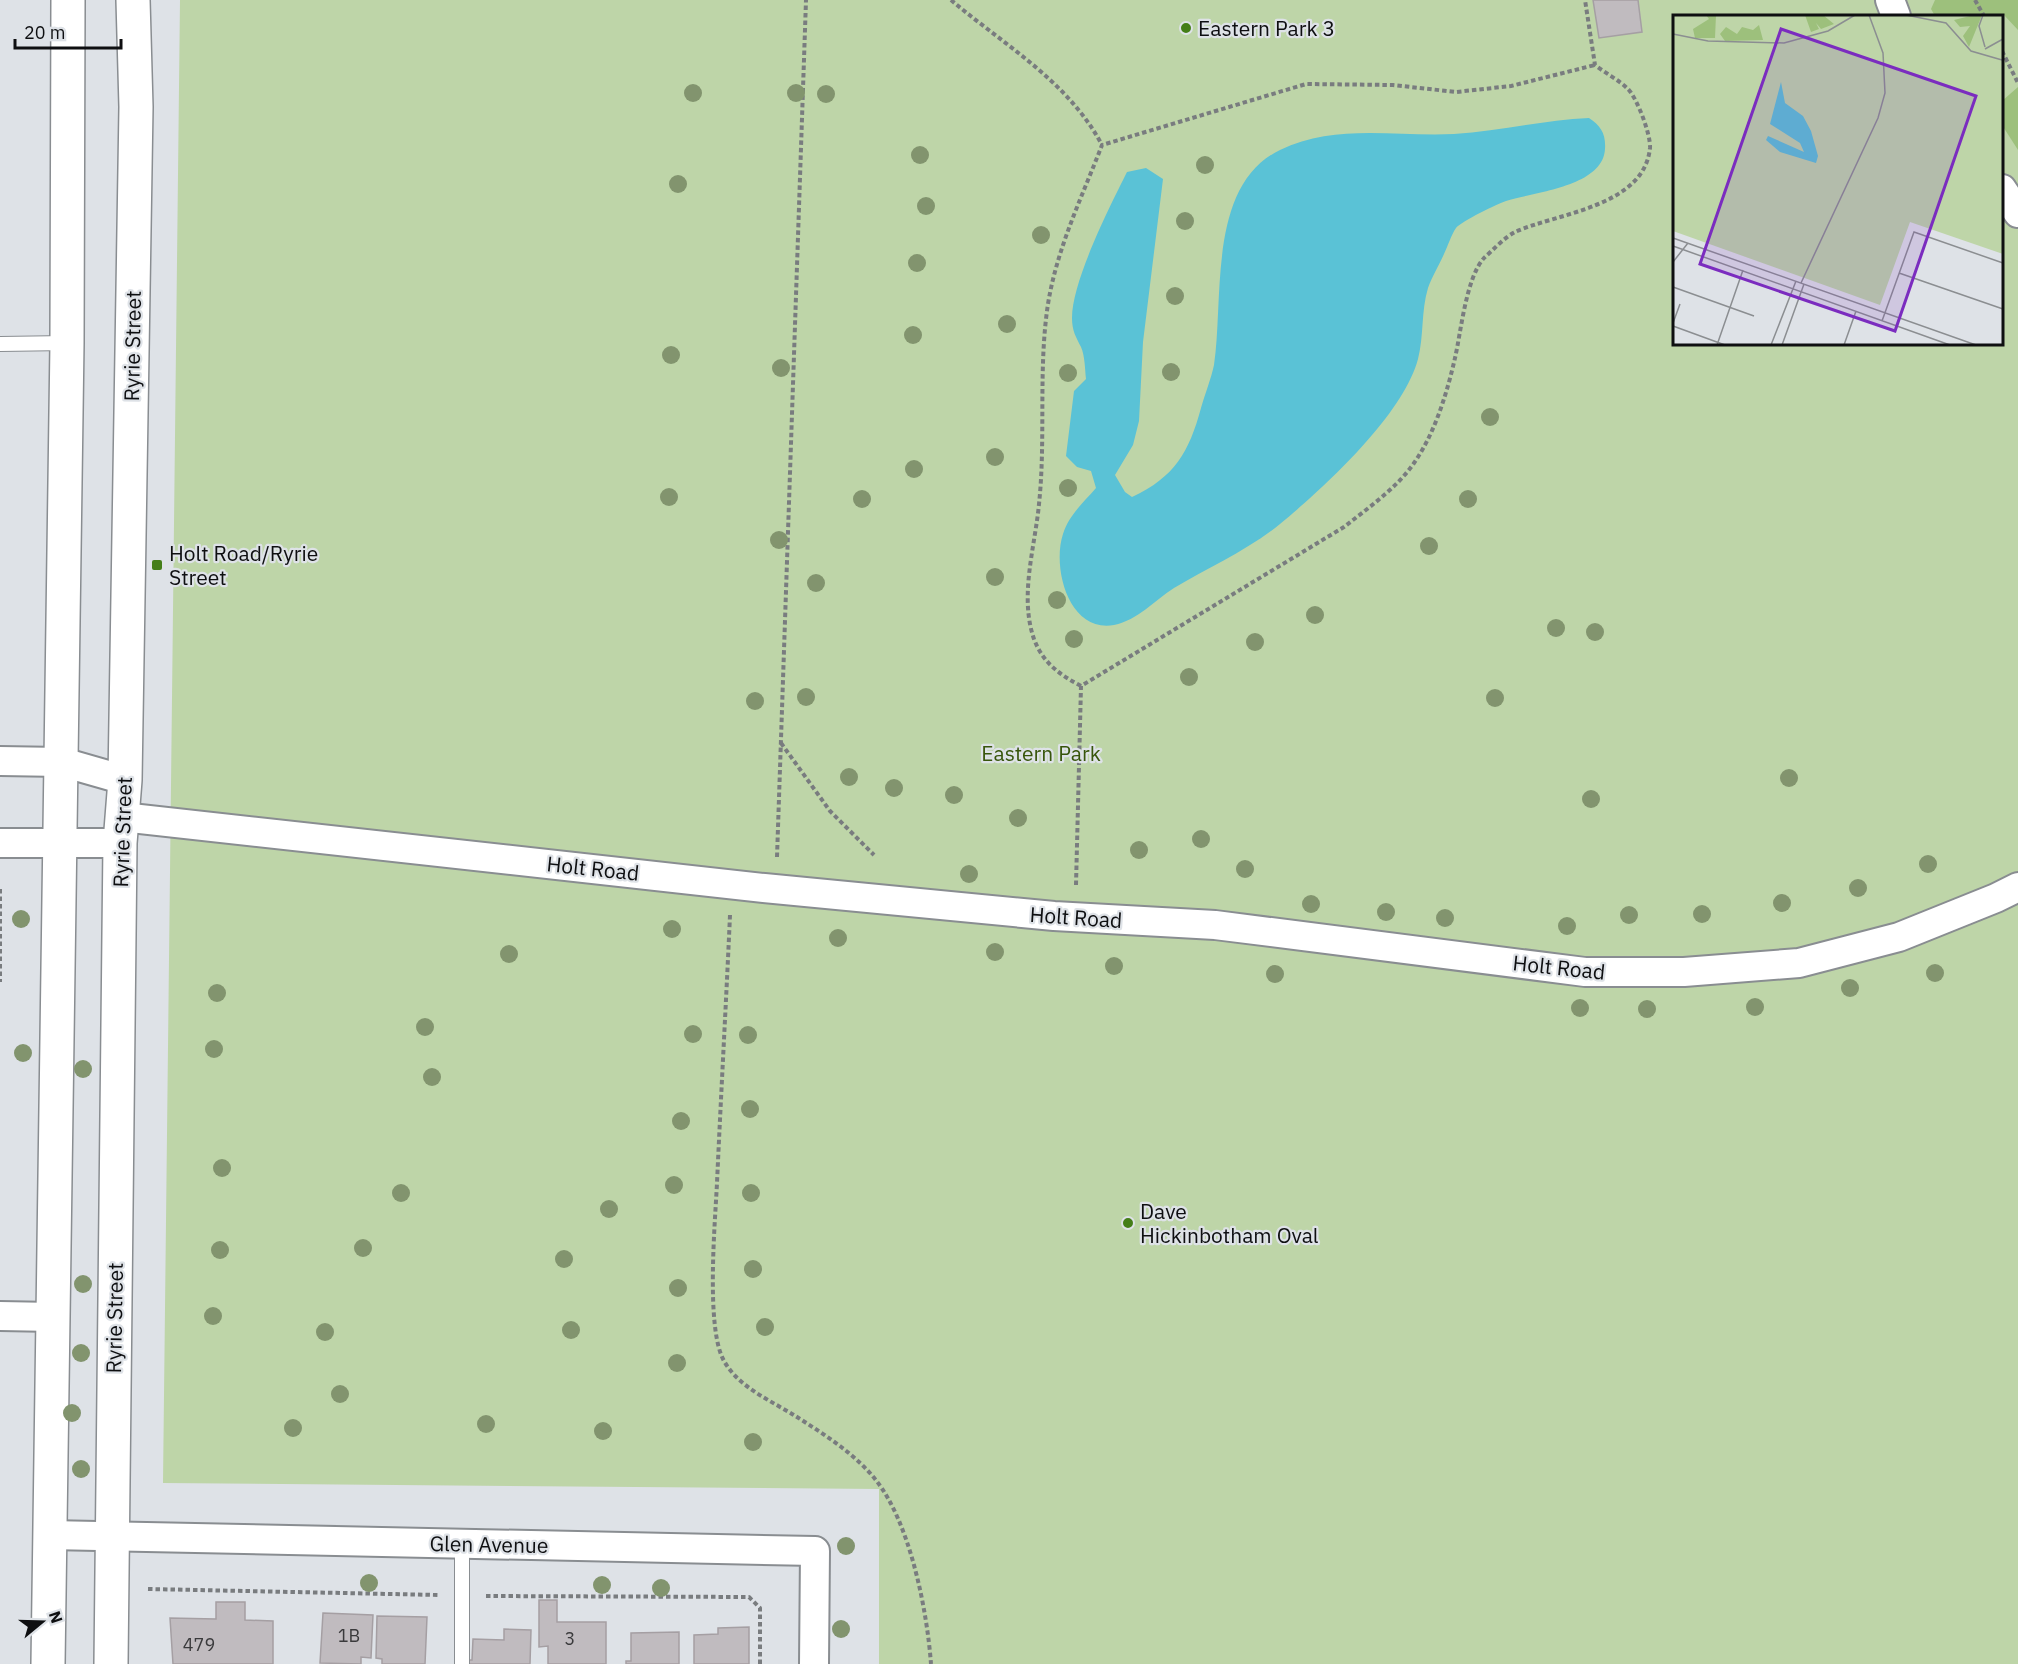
<svg xmlns="http://www.w3.org/2000/svg" width="2018" height="1664" viewBox="0 0 2018 1664" font-family="'IBM Plex Sans',sans-serif">
	<style>
		.green { fill: #bed5a8; fill-rule: evenodd }
		.forest { fill: #9dc07c }
		.water { fill: #5ac2d6 }
		.building { fill: #c0bbbf; stroke: #a59fa3; stroke-width: 1.5 }
		.lines { fill: none; stroke-linecap: round; stroke-linejoin: round }
		.lane-casing { stroke: #898d91; stroke-width: 16 }
		.street-casing { stroke: #898d91; stroke-width: 32 }
		.secondary-casing { stroke: #898d91; stroke-width: 36 }
		.path { stroke: #797c7f; stroke-width: 4; stroke-dasharray: 4.5 3; stroke-linecap: butt }
		.lane { stroke: #fff; stroke-width: 14 }
		.street { stroke: #fff; stroke-width: 28 }
		.secondary { stroke: #fff; stroke-width: 33 }
		.tree { fill: #82946e }
		.poi-dot { fill: #447e18; stroke: #dee2e7; stroke-width: 2 }
		.labels { text-anchor: middle; dominant-baseline: central; stroke-width: 4.5; stroke-linejoin: round; paint-order: stroke }
		.number-label { font-size: 18px; fill: #3a3a3c }
		.poi-label { font-size: 21px; fill: #0e0f11; stroke: #dee2e7; text-anchor: start }
		.street-label { font-size: 21px; fill: #0e0f11; stroke: #dee2e7 }
		.park-label { font-size: 21px; fill: #37550b; stroke: #dee2e7 }
		.inset-road { fill: none; stroke: #8b8e91; stroke-width: 1.5 }
		.view { fill: #7b2cbf; fill-opacity: 0.15; stroke: #7b2cbf; stroke-width: 3 }
		.inset-edge { fill: none; stroke: #0e0f11; stroke-width: 3 }
	</style>
	<rect width="100%" height="100%" fill="#dee2e7"/>
	<path class="green" d="M180,0H2018V1664H879V1489L163,1483ZM1674,16H2002V344H1674Z"/>
	<g class="forest">
		<path d="M1935,0H2018V30L2004,15L1935,16L1931,9Z"/>
		<path d="M2018,87V150L2002,125V101Z"/>
	</g>
	<path class="water" d="M1589,118C1601,126 1606,134 1605,149C1603,187 1533,192 1506,201C1497,204 1462,221 1456,228C1451,235 1448,246 1444,254C1439,265 1432,277 1428,288C1421,311 1424,336 1418,359C1403,415 1325,487 1280,524C1248,550 1209,567 1174,588C1154,601 1138,620 1114,625C1068,633 1052,567 1063,534C1069,515 1083,503 1096,488L1091,471L1077,467L1066,456L1074,391L1086,379C1085,370 1085,356 1081,347C1076,337 1072,331 1072,318C1072,281 1110,206 1127,172L1146,168L1163,179L1143,342L1139,421L1133,445L1115,475L1125,492L1132,497C1175,477 1189,452 1201,408C1205,394 1211,379 1214,365C1224,298 1207,185 1280,150C1335,123 1395,137 1454,134C1499,131 1544,120 1589,118Z"/>
	<g class="building">
		<path d="M1593,0H1638L1642,32L1599,38Z"/>
		<path d="M539,1600H557V1622H606V1664H548V1646L539,1647Z"/>
		<path d="M216,1602H245V1620L273,1621V1664H173L170,1618L216,1619Z"/>
		<path d="M323,1613L373,1615L371,1658L361,1657V1664L320,1663Z"/>
		<path d="M377,1616L427,1617L425,1664H382V1659L376,1658Z"/>
		<path d="M749,1627V1664H694V1635L718,1634V1628Z"/>
		<path d="M504,1629L531,1630L530,1664H469V1660H472L473,1639L504,1640Z"/>
		<path d="M679,1632V1664H626V1661H631V1633Z"/>
	</g>
	<g class="lines">
		<g class="lane-casing">
			<g id="lane">
				<path d="M0,344L67,343"/>
				<path d="M462,1664V1543"/>
			</g>
		</g>
		<g class="street-casing">
			<g id="street">
				<path d="M1890,0L1896,16"/>
				<path d="M2002,189L2018,213"/>
				<path d="M0,761L62,762L125,780"/>
				<path d="M122,817L764,888L1054,916L1215,925L1585,972H1684L1799,963L1899,937L1996,898L2018,887"/>
				<path d="M0,843H120"/>
				<path d="M0,1316L54,1317"/>
				<path d="M49,1535L815,1551L814,1664"/>
			</g>
		</g>
		<g class="secondary-casing">
			<g id="secondary">
				<path d="M48,1664L67,343L68,0"/>
				<path d="M111,1664L120,843L125,780L136,107L133,0"/>
			</g>
		</g>
		<g class="path">
			<path d="M951,0C1004,45 1068,81 1102,145"/>
			<path d="M1975,0L1984,16"/>
			<path d="M2002,51L2018,83"/>
			<path d="M1081,686C1060,675 1043,663 1034,639C1019,596 1035,547 1039,504C1046,438 1038,369 1048,304C1057,248 1082,197 1102,145L1306,84L1393,85L1456,92L1511,86L1595,65"/>
			<path d="M781,743L830,811L874,855"/>
			<path d="M777,857L806,0"/>
			<path d="M1076,885L1081,686L1344,527C1368,508 1397,488 1414,463C1435,433 1447,393 1455,358C1461,332 1466,278 1484,258C1493,250 1505,237 1515,232C1557,213 1644,207 1650,148C1651,135 1637,98 1628,89C1619,80 1605,73 1595,65L1585,0"/>
			<path d="M0,889V982"/>
			<path d="M730,915C726,1005 721,1094 717,1183C715,1224 706,1325 723,1359C737,1387 772,1401 797,1417C825,1435 854,1453 875,1479C910,1522 927,1610 931,1664"/>
			<path d="M148,1589L439,1595"/>
			<path d="M486,1596L749,1597L760,1608V1664"/>
		</g>
		<use href="#lane" class="lane"/>
		<use href="#street" class="street"/>
		<use href="#secondary" class="secondary"/>
	</g>
	<g class="tree">
		<circle cx="693" cy="93" r="9"/>
		<circle cx="796" cy="93" r="9"/>
		<circle cx="826" cy="94" r="9"/>
		<circle cx="920" cy="155" r="9"/>
		<circle cx="1205" cy="165" r="9"/>
		<circle cx="678" cy="184" r="9"/>
		<circle cx="926" cy="206" r="9"/>
		<circle cx="1185" cy="221" r="9"/>
		<circle cx="1041" cy="235" r="9"/>
		<circle cx="917" cy="263" r="9"/>
		<circle cx="1175" cy="296" r="9"/>
		<circle cx="1007" cy="324" r="9"/>
		<circle cx="913" cy="335" r="9"/>
		<circle cx="671" cy="355" r="9"/>
		<circle cx="781" cy="368" r="9"/>
		<circle cx="1171" cy="372" r="9"/>
		<circle cx="1068" cy="373" r="9"/>
		<circle cx="1490" cy="417" r="9"/>
		<circle cx="995" cy="457" r="9"/>
		<circle cx="914" cy="469" r="9"/>
		<circle cx="1068" cy="488" r="9"/>
		<circle cx="669" cy="497" r="9"/>
		<circle cx="862" cy="499" r="9"/>
		<circle cx="1468" cy="499" r="9"/>
		<circle cx="779" cy="540" r="9"/>
		<circle cx="1429" cy="546" r="9"/>
		<circle cx="995" cy="577" r="9"/>
		<circle cx="816" cy="583" r="9"/>
		<circle cx="1057" cy="600" r="9"/>
		<circle cx="1315" cy="615" r="9"/>
		<circle cx="1556" cy="628" r="9"/>
		<circle cx="1595" cy="632" r="9"/>
		<circle cx="1074" cy="639" r="9"/>
		<circle cx="1255" cy="642" r="9"/>
		<circle cx="1189" cy="677" r="9"/>
		<circle cx="806" cy="697" r="9"/>
		<circle cx="1495" cy="698" r="9"/>
		<circle cx="755" cy="701" r="9"/>
		<circle cx="849" cy="777" r="9"/>
		<circle cx="1789" cy="778" r="9"/>
		<circle cx="894" cy="788" r="9"/>
		<circle cx="954" cy="795" r="9"/>
		<circle cx="1591" cy="799" r="9"/>
		<circle cx="1018" cy="818" r="9"/>
		<circle cx="1201" cy="839" r="9"/>
		<circle cx="1139" cy="850" r="9"/>
		<circle cx="1928" cy="864" r="9"/>
		<circle cx="1245" cy="869" r="9"/>
		<circle cx="969" cy="874" r="9"/>
		<circle cx="1858" cy="888" r="9"/>
		<circle cx="1782" cy="903" r="9"/>
		<circle cx="1311" cy="904" r="9"/>
		<circle cx="1386" cy="912" r="9"/>
		<circle cx="1702" cy="914" r="9"/>
		<circle cx="1629" cy="915" r="9"/>
		<circle cx="1445" cy="918" r="9"/>
		<circle cx="21" cy="919" r="9"/>
		<circle cx="1567" cy="926" r="9"/>
		<circle cx="672" cy="929" r="9"/>
		<circle cx="838" cy="938" r="9"/>
		<circle cx="995" cy="952" r="9"/>
		<circle cx="509" cy="954" r="9"/>
		<circle cx="1114" cy="966" r="9"/>
		<circle cx="1935" cy="973" r="9"/>
		<circle cx="1275" cy="974" r="9"/>
		<circle cx="1850" cy="988" r="9"/>
		<circle cx="217" cy="993" r="9"/>
		<circle cx="1755" cy="1007" r="9"/>
		<circle cx="1580" cy="1008" r="9"/>
		<circle cx="1647" cy="1009" r="9"/>
		<circle cx="425" cy="1027" r="9"/>
		<circle cx="693" cy="1034" r="9"/>
		<circle cx="748" cy="1035" r="9"/>
		<circle cx="214" cy="1049" r="9"/>
		<circle cx="23" cy="1053" r="9"/>
		<circle cx="83" cy="1069" r="9"/>
		<circle cx="432" cy="1077" r="9"/>
		<circle cx="750" cy="1109" r="9"/>
		<circle cx="681" cy="1121" r="9"/>
		<circle cx="222" cy="1168" r="9"/>
		<circle cx="674" cy="1185" r="9"/>
		<circle cx="401" cy="1193" r="9"/>
		<circle cx="751" cy="1193" r="9"/>
		<circle cx="609" cy="1209" r="9"/>
		<circle cx="363" cy="1248" r="9"/>
		<circle cx="220" cy="1250" r="9"/>
		<circle cx="564" cy="1259" r="9"/>
		<circle cx="753" cy="1269" r="9"/>
		<circle cx="83" cy="1284" r="9"/>
		<circle cx="678" cy="1288" r="9"/>
		<circle cx="213" cy="1316" r="9"/>
		<circle cx="765" cy="1327" r="9"/>
		<circle cx="571" cy="1330" r="9"/>
		<circle cx="325" cy="1332" r="9"/>
		<circle cx="81" cy="1353" r="9"/>
		<circle cx="677" cy="1363" r="9"/>
		<circle cx="340" cy="1394" r="9"/>
		<circle cx="72" cy="1413" r="9"/>
		<circle cx="486" cy="1424" r="9"/>
		<circle cx="293" cy="1428" r="9"/>
		<circle cx="603" cy="1431" r="9"/>
		<circle cx="753" cy="1442" r="9"/>
		<circle cx="81" cy="1469" r="9"/>
		<circle cx="846" cy="1546" r="9"/>
		<circle cx="369" cy="1583" r="9"/>
		<circle cx="602" cy="1585" r="9"/>
		<circle cx="661" cy="1588" r="9"/>
		<circle cx="841" cy="1629" r="9"/>
	</g>
	<g class="poi-dot">
		<circle cx="1186" cy="28" r="6"/>
		<rect x="151" y="559" width="12" height="12" rx="3"/>
		<circle cx="1128" cy="1223" r="6"/>
	</g>
	<g class="labels">
		<g class="number-label">
			<text x="349" y="1635">1B</text>
			<text x="570" y="1638">3</text>
			<text x="199" y="1644">479</text>
		</g>
		<g class="poi-label">
			<text x="1198" y="28">Eastern Park 3</text>
			<text x="169" y="553">Holt Road/Ryrie<tspan x="169" dy="24">Street</tspan></text>
			<text x="1140" y="1211">Dave<tspan x="1140" dy="24">Hickinbotham Oval</tspan></text>
		</g>
		<g class="street-label">
			<text transform="translate(132 346) rotate(-89)">Ryrie Street</text>
			<text transform="translate(122 832) rotate(-88)">Ryrie Street</text>
			<text transform="translate(593 868) rotate(6)">Holt Road</text>
			<text transform="translate(1076 917) rotate(4)">Holt Road</text>
			<text transform="translate(1559 967) rotate(6)">Holt Road</text>
			<text transform="translate(114 1318) rotate(-89)">Ryrie Street</text>
			<text transform="translate(489 1544) rotate(1)">Glen Avenue</text>
		</g>
		<g class="park-label">
			<text x="1041" y="753">Eastern Park</text>
		</g>
	</g>
	<g transform="translate(1673 15)">
		<rect width="330" height="330" fill="#dee2e7"/>
		<path d="M0,0H330V239L237,207L207,290L0,216Z" fill="#bed5a8"/>
		<path d="M33,0H43L42,23H22L20,14L36,4ZM132,0H150L161,9L148,14L143,8L146,14L138,17ZM301,0H309L296,32L290,21L297,11L287,12L281,5ZM86,10L90,25L52,26L47,19L53,12L64,19L69,12L80,15Z" fill="#9dc07c"/>
		<path d="M108,67L112,88L130,101L138,116L145,141L143,148L107,137L93,125L95,121L131,137L127,128L97,109Z" fill="#5ac2d6"/>
		<path class="inset-road" d="M233,0L273,8L298,36L329,45M310,0L306,11L312,32M0,19L35,26L111,28L155,16L182,0M312,34L330,24M0,223L303,330M0,231L277,330M0,247L15,228M226,258L330,294M128,268L205,103L212,78L210,38L196,0M0,272L81,301M209,306L241,217L330,248M0,308L7,289M0,311L52,330M44,330L70,255M98,330L123,266M109,330L131,269M171,330L183,296"/>
		<path class="view" d="M108,14L303,81L222,316L27,249Z"/>
		<rect width="330" height="330" class="inset-edge"/>
	</g>
	<g transform="translate(42 1622) rotate(71)" stroke="#dee2e7" stroke-width="4.5" paint-order="stroke">
	<path d="M0-4.5L10 22L0 15L-10 22Z" fill="#0e0f11"/>
	<text y="-9" font-size="16" font-weight="bold" text-anchor="middle" fill="#0e0f11">N</text>
	</g>
	<path d="M15 39v9h106v-9" fill="none" stroke="#0e0f11" stroke-width="3"/>
	<text x="24" y="39" font-size="18" fill="#0e0f11" stroke="#dee2e7" stroke-width="4.5" paint-order="stroke">20 m</text>
</svg>
